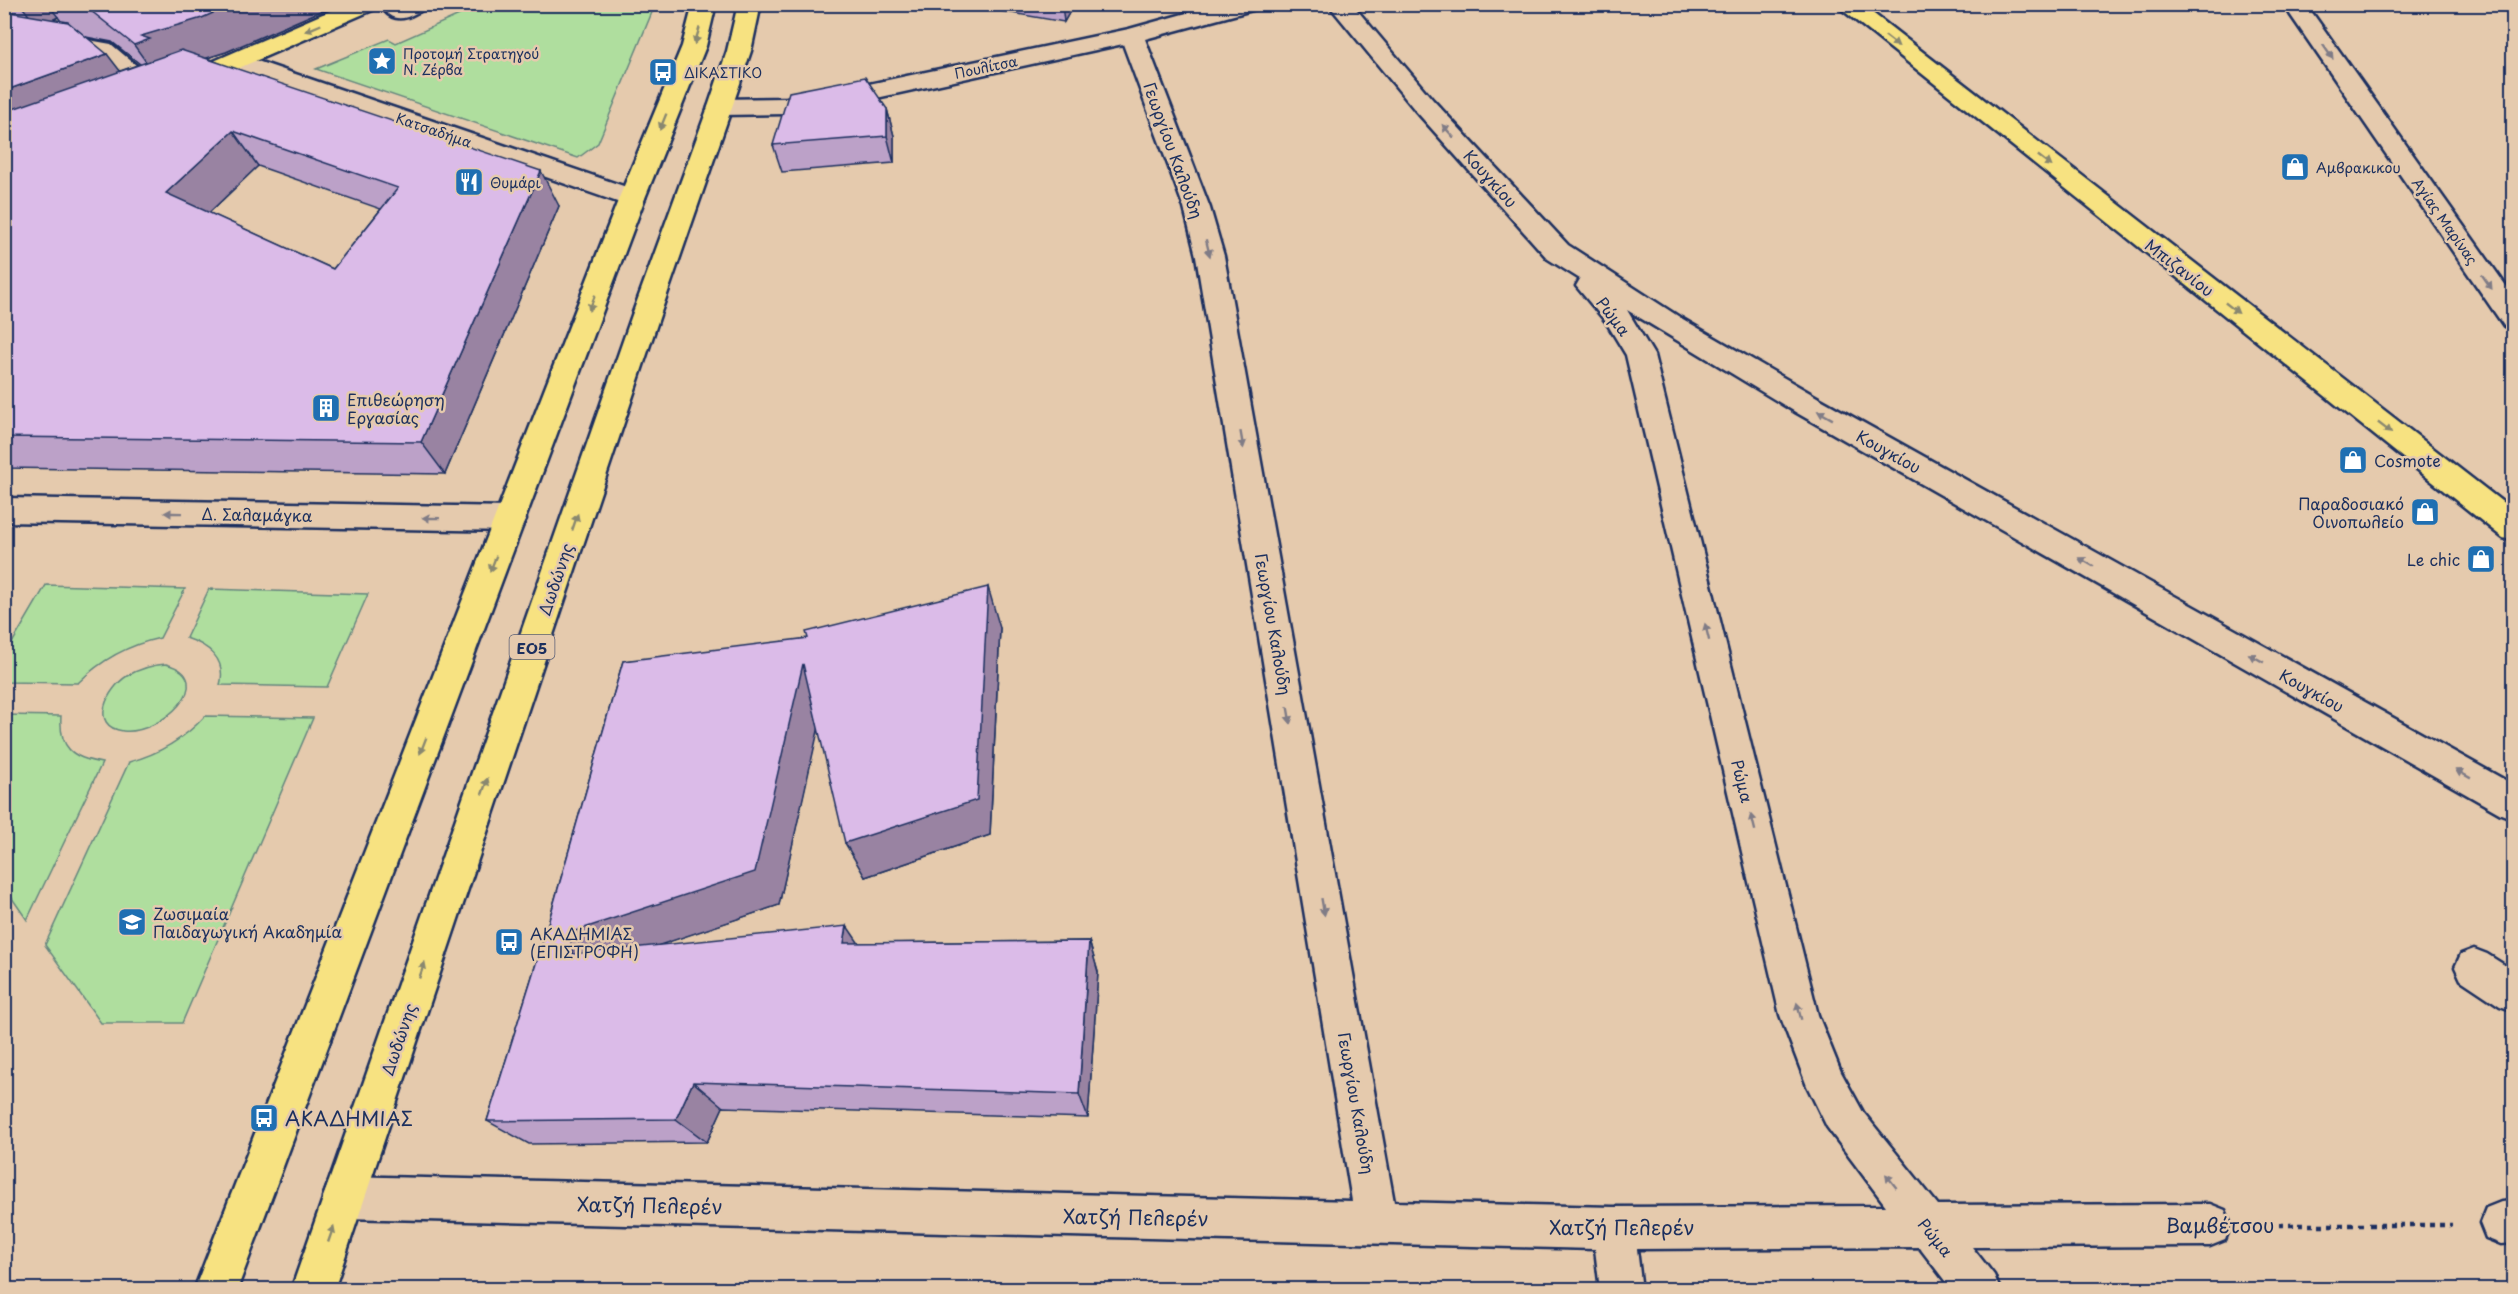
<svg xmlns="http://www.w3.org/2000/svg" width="2518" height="1294" viewBox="0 0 2518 1294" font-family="'Playpen Sans',sans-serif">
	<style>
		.green { fill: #afde9e; stroke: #65867e; stroke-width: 1.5 }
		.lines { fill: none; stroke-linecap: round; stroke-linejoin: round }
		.minor-casing { stroke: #1b2f5e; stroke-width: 5 }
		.major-casing { stroke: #1b2f5e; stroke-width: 5 }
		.path { stroke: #1b2f5e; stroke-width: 4.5; stroke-dasharray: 5 5; stroke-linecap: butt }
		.minor { fill: #e5caad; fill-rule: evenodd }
		.major { fill: #f7e281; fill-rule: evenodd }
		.wall { fill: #bca1c8; stroke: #1b2f5e; stroke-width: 1.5; fill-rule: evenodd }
		.shaded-wall { fill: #9983a2; stroke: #1b2f5e; stroke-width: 1.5 }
		.building { fill: #dbbbe8; stroke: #1b2f5e; stroke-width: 1.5; fill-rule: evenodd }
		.oneway { fill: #898870 }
		.oneway2 { fill: #807c86 }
		.labels { text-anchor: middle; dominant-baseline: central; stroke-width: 5; stroke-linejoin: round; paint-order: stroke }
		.far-poi-label { font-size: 14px; fill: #1b2f5e; stroke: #e5caad; text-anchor: start }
		.far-street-label { font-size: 14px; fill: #1b2f5e; stroke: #e5caad }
		.shield { fill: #e5caad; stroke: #585e76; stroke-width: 1.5 }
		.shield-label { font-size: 15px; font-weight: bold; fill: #1b2f5e }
		.street-label { font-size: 16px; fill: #1b2f5e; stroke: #e5caad }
		.poi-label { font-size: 16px; fill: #1b2f5e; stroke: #e5caad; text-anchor: start }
		.near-poi-label { font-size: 20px; fill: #1b2f5e; stroke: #e5caad; text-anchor: start }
		.near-street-label { font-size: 20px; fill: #1b2f5e; stroke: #e5caad }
	</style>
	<rect width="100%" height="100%" fill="#e5caad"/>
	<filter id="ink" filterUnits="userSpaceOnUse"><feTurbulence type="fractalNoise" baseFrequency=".0167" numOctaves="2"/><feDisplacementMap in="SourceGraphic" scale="12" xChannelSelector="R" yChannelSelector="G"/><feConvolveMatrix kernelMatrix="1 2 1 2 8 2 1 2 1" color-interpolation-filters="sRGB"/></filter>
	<g filter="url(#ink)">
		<g class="green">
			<path d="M484,4L655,5L598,143L578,158L316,69L389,39L396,43Z"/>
			<path d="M46,585L185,589L160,638C128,645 102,659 78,683L5,682V655Z"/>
			<path d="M209,589L368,594L327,687L220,685C227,659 208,645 186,638Z"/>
			<path d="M166,664C222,679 159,736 123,731C88,726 108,688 127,676C139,669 151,665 166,664Z"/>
			<path d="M4,715L61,716C59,748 72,758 102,763L27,920L5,888Z"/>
			<path d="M205,716L313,718L182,1023H101L45,945L129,762C159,754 184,739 205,716Z"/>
		</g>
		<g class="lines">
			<g class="minor-casing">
				<g id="minor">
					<path d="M379,4H428C425,9 422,11 416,13C400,22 390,20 379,4Z"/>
					<path d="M1219,4H1259L1256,9L1145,39L1210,208L1224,256L1394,1202L1613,1207L1886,1206L1827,1127L1807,1086L1780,1015L1626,355L1606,322L1576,286L1580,279L1548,259L1415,110L1328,4H1352L1433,100L1568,245L1681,318L1817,397L2514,785V819L2501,814L1797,413L1627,310L1654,355L1818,1015L1841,1072L1863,1112L1938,1205L2210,1204L2225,1210L2231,1225L2225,1240L2210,1246L1972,1247L1994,1275L2000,1290H1952L1919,1247L1637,1249L1642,1290H1600L1595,1249L344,1218L329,1212L323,1197L329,1182L344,1176L1352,1201L1196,256L1184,208L1123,44L831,108L786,114L720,115L711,112L708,107L711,102L720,99L786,98L831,92L1129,29Z"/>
					<path d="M2283,4H2306L2514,297V329L2504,326Z"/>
					<path d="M4,17L44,32L111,44L169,93L166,98L157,101L148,98L96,55L39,45L4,33Z"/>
					<path d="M237,54L641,192L645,198L641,204L632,207L623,204L229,66L225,61L229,56Z"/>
					<path d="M4,498L510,507L521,510L526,519L521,528L510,531L4,522Z"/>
					<path d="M2474,949L2487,954L2514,971V1011L2500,1006L2461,980L2455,967L2461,954Z"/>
					<path d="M2514,1201V1243L2501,1244L2486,1238L2480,1223L2486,1208L2501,1202Z"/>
				</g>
			</g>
			<g class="major-casing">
				<g id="major">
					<path d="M346,4H378L375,9L195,87L186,90L177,87L174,82L177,77Z"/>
					<path d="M693,4H716L706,46L645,198L237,1290H194L619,198L682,46Z"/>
					<path d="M738,4H761L751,51L732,107L660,315L334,1290H291L632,315L708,107L727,51Z"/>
					<path d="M1835,4H1861L2514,511V541L2503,538Z"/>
				</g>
			</g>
			<path class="path" d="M2259,1225H2452"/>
			<use href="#minor" class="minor"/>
			<use href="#major" class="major"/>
		</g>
		<g class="wall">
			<path d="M4,4H337L226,52L207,58L559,206L445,474L4,468ZM58,17L61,21L53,20ZM86,37L112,42L140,64L120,71ZM258,166L381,209L333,269L209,213Z"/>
			<path d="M959,4H1074L1064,22Z"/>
			<path d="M887,109L894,136V163L782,172L773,145Z"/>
			<path d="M1000,628L990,835L865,877L818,728L779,905L658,945L1089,941L1098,972L1088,1118L723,1107L707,1142L529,1144L487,1121L543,941L623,661Z"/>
		</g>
		<g class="shaded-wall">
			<path d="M20,4H48L58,17L38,27Z"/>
			<path d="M233,4H337L226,52L172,69L159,80L134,45L141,36Z"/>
			<path d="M1062,4H1074L1064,22Z"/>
			<path d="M107,54L134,89L4,136V91Z"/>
			<path d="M887,109L894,136V163L887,136Z"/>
			<path d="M233,131L258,166L194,227L166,193Z"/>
			<path d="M541,171L559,206L445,474L421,442Z"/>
			<path d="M988,587L1000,628L990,835L865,877L845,843Z"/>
			<path d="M803,664L824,704L779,905L603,964L573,954L569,933Z"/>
			<path d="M847,926L868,957L844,943Z"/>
			<path d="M1089,941L1098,972L1088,1118L1079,1094Z"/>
			<path d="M693,1082L723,1107L707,1142L676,1119Z"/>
		</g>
		<g class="building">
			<path d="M71,4H233L202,18L141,36L150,39L134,45L86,7Z"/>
			<path d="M4,10L10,12L68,22L107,54L4,91Z"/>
			<path d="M181,50L541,171L421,442L4,437V112ZM233,131L398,188L333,269L166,193Z"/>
			<path d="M865,77L887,109V136L773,145L789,92Z"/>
			<path d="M988,587L977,800L845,843L803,664L755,872L569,933L573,954L847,926L844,943L1089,941L1079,1094L693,1082L676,1119L487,1121L543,941L623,661L808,638L806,632Z"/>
		</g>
		<defs><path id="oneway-solid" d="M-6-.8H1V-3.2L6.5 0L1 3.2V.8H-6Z" transform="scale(1.5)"/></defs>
		<g class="oneway">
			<use href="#oneway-solid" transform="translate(313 28) rotate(157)"/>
			<use href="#oneway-solid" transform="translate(697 36) rotate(107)"/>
			<use href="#oneway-solid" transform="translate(1892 41) rotate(38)"/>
			<use href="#oneway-solid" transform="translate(663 122) rotate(112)"/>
			<use href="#oneway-solid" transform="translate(2045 161) rotate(38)"/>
			<use href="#oneway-solid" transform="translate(592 303) rotate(111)"/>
			<use href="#oneway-solid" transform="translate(2232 308) rotate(38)"/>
			<use href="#oneway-solid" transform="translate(2385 428) rotate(38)"/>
			<use href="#oneway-solid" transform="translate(575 522) rotate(-71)"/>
			<use href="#oneway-solid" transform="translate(493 564) rotate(111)"/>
			<use href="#oneway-solid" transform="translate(423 746) rotate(111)"/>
			<use href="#oneway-solid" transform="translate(485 786) rotate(-71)"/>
			<use href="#oneway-solid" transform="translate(422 970) rotate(-71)"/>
			<use href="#oneway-solid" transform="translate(331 1234) rotate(-71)"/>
		</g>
		<g class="oneway2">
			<use href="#oneway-solid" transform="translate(2328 52) rotate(55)"/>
			<use href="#oneway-solid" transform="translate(1448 131) rotate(-132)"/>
			<use href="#oneway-solid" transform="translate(1208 248) rotate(76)"/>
			<use href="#oneway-solid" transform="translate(2487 282) rotate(55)"/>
			<use href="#oneway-solid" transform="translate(1825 415) rotate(-151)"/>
			<use href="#oneway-solid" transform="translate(1242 440) rotate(80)"/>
			<use href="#oneway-solid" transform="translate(173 513) rotate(-179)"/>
			<use href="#oneway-solid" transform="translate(431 518) rotate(-179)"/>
			<use href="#oneway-solid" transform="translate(2086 562) rotate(-151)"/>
			<use href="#oneway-solid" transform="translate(1707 632) rotate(-104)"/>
			<use href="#oneway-solid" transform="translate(2256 658) rotate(-151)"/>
			<use href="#oneway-solid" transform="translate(1289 715) rotate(80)"/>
			<use href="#oneway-solid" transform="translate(2463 774) rotate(-151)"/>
			<use href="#oneway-solid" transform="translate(1753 822) rotate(-104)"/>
			<use href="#oneway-solid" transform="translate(1323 907) rotate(80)"/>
			<use href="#oneway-solid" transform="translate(1799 1011) rotate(-105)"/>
			<use href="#oneway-solid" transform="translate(1891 1181) rotate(-128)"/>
		</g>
	</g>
	<defs>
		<g id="sight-square" transform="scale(1.5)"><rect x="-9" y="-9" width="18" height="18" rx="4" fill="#1f6fb2" stroke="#e5caad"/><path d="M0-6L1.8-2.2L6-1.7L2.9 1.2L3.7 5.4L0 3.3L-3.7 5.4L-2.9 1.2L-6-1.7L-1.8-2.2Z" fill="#fff"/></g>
		<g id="bus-square" transform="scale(1.5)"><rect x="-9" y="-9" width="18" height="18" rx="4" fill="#1f6fb2" stroke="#e5caad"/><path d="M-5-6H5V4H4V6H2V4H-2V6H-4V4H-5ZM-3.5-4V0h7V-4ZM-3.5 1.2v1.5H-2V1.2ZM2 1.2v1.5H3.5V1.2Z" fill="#fff"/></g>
		<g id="shop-square" transform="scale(1.5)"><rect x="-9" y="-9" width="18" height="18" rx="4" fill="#1f6fb2" stroke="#e5caad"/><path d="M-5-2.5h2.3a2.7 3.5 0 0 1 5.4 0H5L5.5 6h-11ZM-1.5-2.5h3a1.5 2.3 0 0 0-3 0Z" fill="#fff"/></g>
		<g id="restaurant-square" transform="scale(1.5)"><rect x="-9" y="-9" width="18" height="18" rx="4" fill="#1f6fb2" stroke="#e5caad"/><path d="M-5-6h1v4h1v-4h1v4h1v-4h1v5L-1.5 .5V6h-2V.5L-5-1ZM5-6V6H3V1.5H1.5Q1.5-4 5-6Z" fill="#fff"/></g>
		<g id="building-square" transform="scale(1.5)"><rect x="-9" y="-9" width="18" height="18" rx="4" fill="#1f6fb2" stroke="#e5caad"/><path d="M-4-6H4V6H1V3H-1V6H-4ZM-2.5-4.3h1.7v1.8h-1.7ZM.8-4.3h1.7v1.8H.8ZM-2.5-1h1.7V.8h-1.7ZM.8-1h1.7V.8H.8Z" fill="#fff"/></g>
		<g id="school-square" transform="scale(1.5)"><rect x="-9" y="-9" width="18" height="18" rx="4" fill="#1f6fb2" stroke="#e5caad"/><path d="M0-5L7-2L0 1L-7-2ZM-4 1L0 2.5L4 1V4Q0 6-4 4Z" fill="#fff"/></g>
	</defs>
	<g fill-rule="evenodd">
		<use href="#sight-square" x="382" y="61"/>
		<use href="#bus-square" x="663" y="72"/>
		<use href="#shop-square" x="2295" y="167"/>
		<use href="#restaurant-square" x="469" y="182"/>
		<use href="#building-square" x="326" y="408"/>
		<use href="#shop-square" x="2353" y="460"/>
		<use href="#shop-square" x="2425" y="512"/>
		<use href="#shop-square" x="2481" y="559"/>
		<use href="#school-square" x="132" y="922"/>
		<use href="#bus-square" x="509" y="942"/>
		<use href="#bus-square" x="264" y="1118"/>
	</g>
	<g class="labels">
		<g class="far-poi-label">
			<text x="403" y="53">Προτομή Στρατηγού<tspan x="403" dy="16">Ν. Ζέρβα</tspan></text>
			<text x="684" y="72">ΔΙΚΑΣΤΙΚΟ</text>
			<text x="2316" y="167">Αμβρακικου</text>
			<text x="490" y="182">Θυμάρι</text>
		</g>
		<g class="far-street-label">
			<text transform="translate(986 67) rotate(-12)">Πουλίτσα</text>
			<text transform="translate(434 130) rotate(19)">Κατσαδήμα</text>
			<text transform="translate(2445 221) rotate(55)">Αγίας Μαρίνας</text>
		</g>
		<rect class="shield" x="509.5" y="635" width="45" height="24" rx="4.5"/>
		<g class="shield-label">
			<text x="532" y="647">ΕΟ5</text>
		</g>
		<g class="street-label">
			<text transform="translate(1174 150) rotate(70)">Γεωργίου Καλούδη</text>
			<text transform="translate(1491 178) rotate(48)">Κουγκίου</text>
			<text transform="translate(2180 267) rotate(38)">Μπιζανίου</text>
			<text transform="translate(1614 316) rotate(53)">Ρώμα</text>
			<text transform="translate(1889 451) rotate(29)">Κουγκίου</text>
			<text transform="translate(257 514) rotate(1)">Δ. Σαλαμάγκα</text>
			<text transform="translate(555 579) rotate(-71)">Δωδώνης</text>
			<text transform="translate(1274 624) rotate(80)">Γεωργίου Καλούδη</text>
			<text transform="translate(2312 690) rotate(29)">Κουγκίου</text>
			<text transform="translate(1743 781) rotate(76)">Ρώμα</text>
			<text transform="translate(398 1039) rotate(-71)">Δωδώνης</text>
			<text transform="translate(1357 1103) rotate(80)">Γεωργίου Καλούδη</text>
			<text transform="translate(1936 1237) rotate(51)">Ρώμα</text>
		</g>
		<g class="poi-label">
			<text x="347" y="399">Επιθεώρηση<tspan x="347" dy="18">Εργασίας</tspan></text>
			<text x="2374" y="460">Cosmote</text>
			<text x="2404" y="503" text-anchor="end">Παραδοσιακό<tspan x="2404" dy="18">Οινοπωλείο</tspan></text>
			<text x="2460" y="559" text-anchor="end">Le chic</text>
			<text x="153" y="913">Ζωσιμαία<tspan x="153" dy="18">Παιδαγωγική Ακαδημία</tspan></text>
			<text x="530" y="933">ΑΚΑΔΗΜΙΑΣ<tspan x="530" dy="18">(ΕΠΙΣΤΡΟΦΗ)</tspan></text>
		</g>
		<g class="near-poi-label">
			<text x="285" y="1118">ΑΚΑΔΗΜΙΑΣ</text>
		</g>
		<g class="near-street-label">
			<text transform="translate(650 1205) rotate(1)">Χατζή Πελερέν</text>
			<text transform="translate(1136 1217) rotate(1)">Χατζή Πελερέν</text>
			<text x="2220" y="1225">Βαμβέτσου</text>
			<text x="1622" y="1227">Χατζή Πελερέν</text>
		</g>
	</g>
	<rect width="2518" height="1294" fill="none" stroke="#e5caad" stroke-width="24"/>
	<rect x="12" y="12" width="2494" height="1270" fill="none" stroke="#1b2f5e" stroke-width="2" filter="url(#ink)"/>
</svg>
